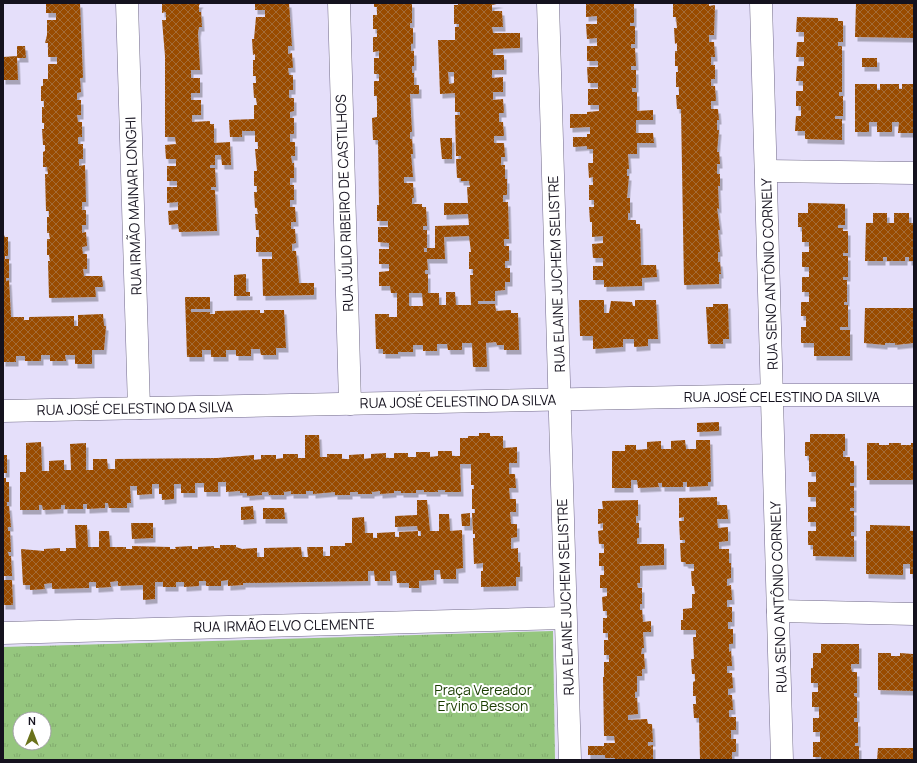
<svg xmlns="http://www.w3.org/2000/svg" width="917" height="763" viewBox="0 0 917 763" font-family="Manrope,sans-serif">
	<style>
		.park { fill: url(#park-tufts); fill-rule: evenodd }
		.building { fill: url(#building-cross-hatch); fill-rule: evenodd; filter: url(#shadow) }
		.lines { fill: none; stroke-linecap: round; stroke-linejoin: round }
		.minor-casing { stroke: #726b89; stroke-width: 23 }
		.minor { stroke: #fff; stroke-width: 22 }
		.labels { text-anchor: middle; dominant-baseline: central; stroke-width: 4; stroke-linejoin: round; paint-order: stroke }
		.street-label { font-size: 14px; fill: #15121e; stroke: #fff }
		.park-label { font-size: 14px; fill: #1a3d01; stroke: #fff }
	</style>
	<defs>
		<pattern id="park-tufts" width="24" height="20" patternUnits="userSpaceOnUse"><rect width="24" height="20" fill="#95c67e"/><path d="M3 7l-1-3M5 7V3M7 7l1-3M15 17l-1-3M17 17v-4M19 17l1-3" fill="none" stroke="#80a96c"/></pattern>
		<pattern id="building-cross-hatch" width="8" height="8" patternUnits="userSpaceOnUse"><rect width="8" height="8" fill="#994b01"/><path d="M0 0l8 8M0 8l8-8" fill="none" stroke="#a36c39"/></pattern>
		<filter id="shadow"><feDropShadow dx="2.5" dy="4.5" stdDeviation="0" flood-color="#0004"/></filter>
	</defs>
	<rect width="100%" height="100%" fill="#e5dffa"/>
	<path class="park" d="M553,631L555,760H3V647ZM20,719H44V743H20Z"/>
	<g class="building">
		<path d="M46,3H80L83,78H80L81,92L77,93V100H81V115H77L78,122H82V137H78V144H83V159H79V166L85,165L86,202H82V210H86V225H82V233L86,232L87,246L82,247L83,254H87V269H83L84,276H102L103,287H95L96,297L49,298L48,261H50L49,255H47V239H50L49,233H47V217H49V211H46L45,174H48L47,167H43V152L45,151V145H43L42,129H44V123H42V107H44V101H41V86H43V79H48V64H57V57H48V43H45L47,35V20H56V13H46Z"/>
		<path d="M162,3H201L199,5V12H201L202,27H199L198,33L200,70H191V78H200V93H191V100H201V115H192V122L210,121V124H214V143L230,142L231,165H222L221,155H215V165H210V168H215L216,187H211V190H215L217,231L179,232L178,224L169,225L168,211L178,210V202L167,203V187H177V181H167V166H176V159H166L165,145L176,144L175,137H165V56L162,20H166V12L162,13Z"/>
		<path d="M255,3H289L292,46H288V54L292,53L293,68H288L289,75H293V90H289V98H294V111L290,112V118H294V134H290V142H295V156H291L292,163H294V178H290V185H294V200H290V207H295L296,222H291V229H295L296,243L292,244V251H296L299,283H314V295L263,296L262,259H272V252H256V237H259V230H256L255,214H258L257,208H255L254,192H257V186H254V171H257L255,149H258V142H255V131H242V137H230L229,120L254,119V105H257L256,98H254L253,83H256V76H253V60H255V54L253,55L252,39H254L256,17H265V10H255Z"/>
		<path d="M374,3H412V23H410V28H413V44H411V51H414V66H412V73H414V85H419V94H410L412,132H410V139H412L413,154H411L413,177H404V183H413L414,198H412V204H422V207H426L427,226H423V230H427V248H424V252H427V248H435V226L469,225L468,214L444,215V203H468L467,187H470L469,181H461V178H457L456,159H461V156H456L455,115H460V112H455V93L440,94L438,40H455V27H459V24H454V5H458V3H501L492,5V11H502L503,27H492L493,33H520V48L493,49V55H504V70H492V78L503,77V92H493V100L503,99L504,113H499V122H503L504,136H494V143H504L505,157H501V165H505V179H507V195H503V202H508L509,239H504V246H509V261H505V268H510V282H505V290L495,291V301H478V304H495L496,311L511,310V313H518L519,350H504V345H497L496,342L486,343L487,367H473L472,343H462V350H448L447,344H437V351H423V345H413V352H398V354H383V349H376L375,314H389V317H397V293H391L390,286H379V272L389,271V264H379V249H389V243L378,242V227H388V221H377V205H379L378,140H373L372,118L377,117V96H374V81H379V74H374V58H379V51L373,52V37H377V29H373V15H377V7H374ZM448,72H454V83L449,84ZM469,236L471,252H469V269H473V275H470L471,305H456L455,292H446V305H439V293H428V274H425V270H428L427,259H445L444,237ZM409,293H422L423,306H409Z"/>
		<path d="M586,3L634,4V23H630V26H635V44H631V48H635L636,66H631V70H636V88H632V92H637V111L653,110V120H636V133H653L654,143H637V154H628L629,169H627V176H629L627,198H630V213H628V220H636V224H640L641,265H656L657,277L642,278V286L604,287V280H593V266H603V258H593L592,244L603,243V236L592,237V222H590L589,207H594V200H589V185H593V177L589,178L588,163H593V149H587V146L573,147V137H587V134H590V127L570,128V114H587V112L599,111V105H588V89H598V83H588L587,67H598V61H587V46H597V38L587,39L586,24H597V16L586,17Z"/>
		<path d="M673,3H709V6L715,5L714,35H709V42H714L715,57H711V65H715V79H711V86H715L716,101H711V109H718L719,120H717V130H719L717,152H719L720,164H717V174H720V186H718L719,209L717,208L720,230H718L720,252H718V262H720L721,274H719V284L684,285L681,109H677L676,95H679V87H676V72H678V66H675V51H677V43L675,44L674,28H677L676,17H673Z"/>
		<path d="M856,3H914V38L855,37Z"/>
		<path d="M797,17L838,18V21H843V42H838V46H842V92H839V96H843V116H835V119H842V140L805,139V131H795L796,116H801V106H796V91H803V81H796L797,66H804V57H796L797,42H804V32H796Z"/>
		<path d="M17,46H25L26,58H17L18,80H3V57L17,56Z"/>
		<rect x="862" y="58" width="15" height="9"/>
		<path d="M855,84H877V90H880V84H899V89H902V84H914V133H898L899,122H892V132H877V122H869V132H855Z"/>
		<path d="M440,138H452V159H442Z"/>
		<path d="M808,203L845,204V225H838V228H843V231H848V253H843V256H848V277H843V280H847V302H844V305H848V327H840V330H850V356H814V343H801V327H806V316H801V302H809V292H802V277H809V267H802V252H809V242H802V227H798V213H808Z"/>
		<path d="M873,213H887V223H894V213H909V223H914V261H909V257H905V261H887V257H883V261H865L866,223H873Z"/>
		<path d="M3,233L5,237H8V256H5V259H9V278H6V281L9,280L11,317H24V320H29V317L74,316V326H78V315L103,314L104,326H106L104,350H92V364H75V355H65L66,361H50V355H41V361H25V356H16V362H3Z"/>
		<path d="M246,274V292H250V296H234V275Z"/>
		<path d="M185,297H210V309H191V312H210V314H215V311L260,310V313H264V310H284L286,348H276V355H261L260,349H251V356H236V350H226V357H211V350H202V357H187Z"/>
		<path d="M579,300H604V313H609L611,301L632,302L633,306H635V300H656L658,339H648V346L634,347V339H623V347L593,349V336H580Z"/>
		<path d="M713,304H728L729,339H723V344H708L706,307H713Z"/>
		<path d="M865,308H914V343L895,345V343H885V345L864,343Z"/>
		<path d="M719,422V431L697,432V423Z"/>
		<path d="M479,433H490V436H503V448L517,447V463H509V474H515L516,488H509L510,499H516V512H510L511,524H517V537L511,538V549L518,548V562H520V577H516V586L481,587V571H483V563L474,564L473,538H475V534H473L472,513H475V509H472V489H474V485H471V464H460L461,492H445V490H438V492H424V490H416V493H401V491H394V493L380,494V491L372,492V494H358V492H350V495H335V492L313,494V491H306V494H291V491L284,492V495H269L268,492H262V495L247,496V493H240V491L226,492V482H218V492H204V483H195V493H181V484H174V499L162,500V494H159V484H152V494L137,495V486H130L131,503H127V508H109L108,503H105V508L87,509V504H83V509H65V505H61V509L43,510L42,505H39V510H20V472H26V443L41,442L42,471H49V461L64,460V470H71L70,444L86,443V470H93V459H107L108,469H115V459L217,458L254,455V460L261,459V455H276V459L283,458V454H298V458H305V435H319L320,457H327V454H342V459H349V455L364,454V459L371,458V454L386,453V458H394V453H408V457H416V452H430V457L438,456V451H452V456H460V438H468V436H479Z"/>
		<path d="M810,434H845V451H843V457H850V461H854V483H850V486H854V508H850V511H854V532H851V536H854V557L813,556V545H808V531H816V522H808V507H816V497H808V482H816V472H809V456H805V442H810Z"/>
		<path d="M685,440L686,449H696V440H710L711,482H708V486L687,487V482H683V487H662V483H658L659,487L638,488L637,480H631V488H612V451H625V445H636V450L647,449V442L661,441V449H671V441Z"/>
		<path d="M867,443H879V445H889V443H901V445H911V443H914V480H867Z"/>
		<rect x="3" y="455" width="4" height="18"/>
		<path d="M3,478H6V482H9V502H7V506H9L11,527H8V531H10L11,552H8L9,556H11L12,576H3Z"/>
		<path d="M717,497V505H727L728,519H717L718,528L728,527V541L719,542V549H729V563H731V578L727,579V586L731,585L732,600H727V607H732V622H728V629H733V644H729V652L731,651L732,666H727V673H732L733,688L728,689V695H732L733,710H729V717H736V730H731V739H736V752H732V760H700L699,718H694L693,704H696V696H693V682L695,681V674H692L691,659H694L693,637H696V630H681V620H683V609L692,608V594H695L694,586H692L691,571H694V564H686L685,562H681L680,543H685V540H680L679,521H684V517L679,518V498Z"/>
		<path d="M417,500H427L430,531H439V514H449L450,531L462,530L463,568L456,569V579H441L440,570H434V580L419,581V588H409V583H397L396,571H390V581H375L374,571H368V581L243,583V585L228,586V580L221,581V586H206V581H199V586L184,587V582H176V587H163V582H155V599L143,600V585L118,586V581L110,582L111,587L96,588V582H89V588L52,589V583L44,584L45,589L30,590V585H23L21,549L44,551V549L60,548V551H66V548H76L75,525H87L88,547H99V531H109L110,547H126V549H132V546L170,547V549H176L175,547L192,546V549H198V547L214,546V548H220V545H236V547L242,549L257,548V557H264V548L301,547L302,557H308L307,547H323V556H330V546H345V543H352V518L364,517L365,533H373V538H377V533L395,532V537H399V532L418,531V536H421V531H418L417,526L395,527V516L417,515Z"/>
		<path d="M638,500V516H636V523H639V538H637V544H664V565L640,566V583H637L638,588H642V604H640V610H642L643,622L651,621V632H643L644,648H642L641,654H644L645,669H642V676H637V692H635V698H637L638,714L628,715V720L647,719L648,724H652L653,742H648V746L653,745V760H615V758H605V755H588V746H604V743H615L614,736H604L603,677H604V662H609V655H604V640H608V633H603V618H607V611H603L602,597L607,596V588H600V575H604V566H599V553H604V544H599L598,531L603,530V523L598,524V509H603L602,501Z"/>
		<path d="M253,506L254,519L241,520V507Z"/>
		<path d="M263,508H284L285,519H263Z"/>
		<path d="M470,513V526H462L461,514Z"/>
		<path d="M131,523H153V538L132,539Z"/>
		<path d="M870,525L910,526V531H914V574H910V564H903V575L866,574V531H870Z"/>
		<path d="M3,580H12L13,605H3Z"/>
		<path d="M821,644H859V664H851V668L852,672H857V693H854V696L857,697V718H854V722H858V743H855V746H859V760H821V757H813V742H820V732H813V718H819V707H812V692H818V683H811V668H813V653H821Z"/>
		<path d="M878,653H891V656H900V653L913,654L914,691L878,690Z"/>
		<path d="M878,748H914V760H877Z"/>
	</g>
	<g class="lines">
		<g class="minor-casing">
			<g id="minor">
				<path d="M127,3L139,408"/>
				<path d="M339,3L350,404"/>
				<path d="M548,3L570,760"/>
				<path d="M761,3L782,760"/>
				<path d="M766,171L914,173"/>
				<path d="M3,411L772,395H914"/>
				<path d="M778,611L914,614"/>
				<path d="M3,633L565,618"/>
			</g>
		</g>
		<use href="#minor" class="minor"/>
	</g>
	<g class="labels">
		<g class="street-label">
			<text transform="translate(344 203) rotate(-92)">RUA JÚLIO RIBEIRO DE CASTILHOS</text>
			<text transform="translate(133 206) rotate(-92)">RUA IRMÃO MAINAR LONGHI</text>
			<text transform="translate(556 274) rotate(-92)">RUA ELAINE JUCHEM SELISTRE</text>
			<text transform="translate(769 274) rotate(-92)">RUA SENO ANTÔNIO CORNELY</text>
			<text x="782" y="396">RUA JOSÉ CELESTINO DA SILVA</text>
			<text transform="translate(458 401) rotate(-1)">RUA JOSÉ CELESTINO DA SILVA</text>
			<text transform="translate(135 408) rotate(-1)">RUA JOSÉ CELESTINO DA SILVA</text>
			<text transform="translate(565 597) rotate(-92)">RUA ELAINE JUCHEM SELISTRE</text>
			<text transform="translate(778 597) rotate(-92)">RUA SENO ANTÔNIO CORNELY</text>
			<text transform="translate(284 625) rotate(-1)">RUA IRMÃO ELVO CLEMENTE</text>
		</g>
		<g class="park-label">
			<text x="483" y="689">Praça Vereador<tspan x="483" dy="16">Ervino Besson</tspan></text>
		</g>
	</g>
	<rect width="917" height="763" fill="none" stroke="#15121e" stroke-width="8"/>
	<g transform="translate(32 731)"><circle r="19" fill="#ffffff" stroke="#a1a0a5"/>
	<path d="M0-3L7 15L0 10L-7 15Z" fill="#6a721b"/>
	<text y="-6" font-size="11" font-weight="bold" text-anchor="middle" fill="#15121e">N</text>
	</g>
</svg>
